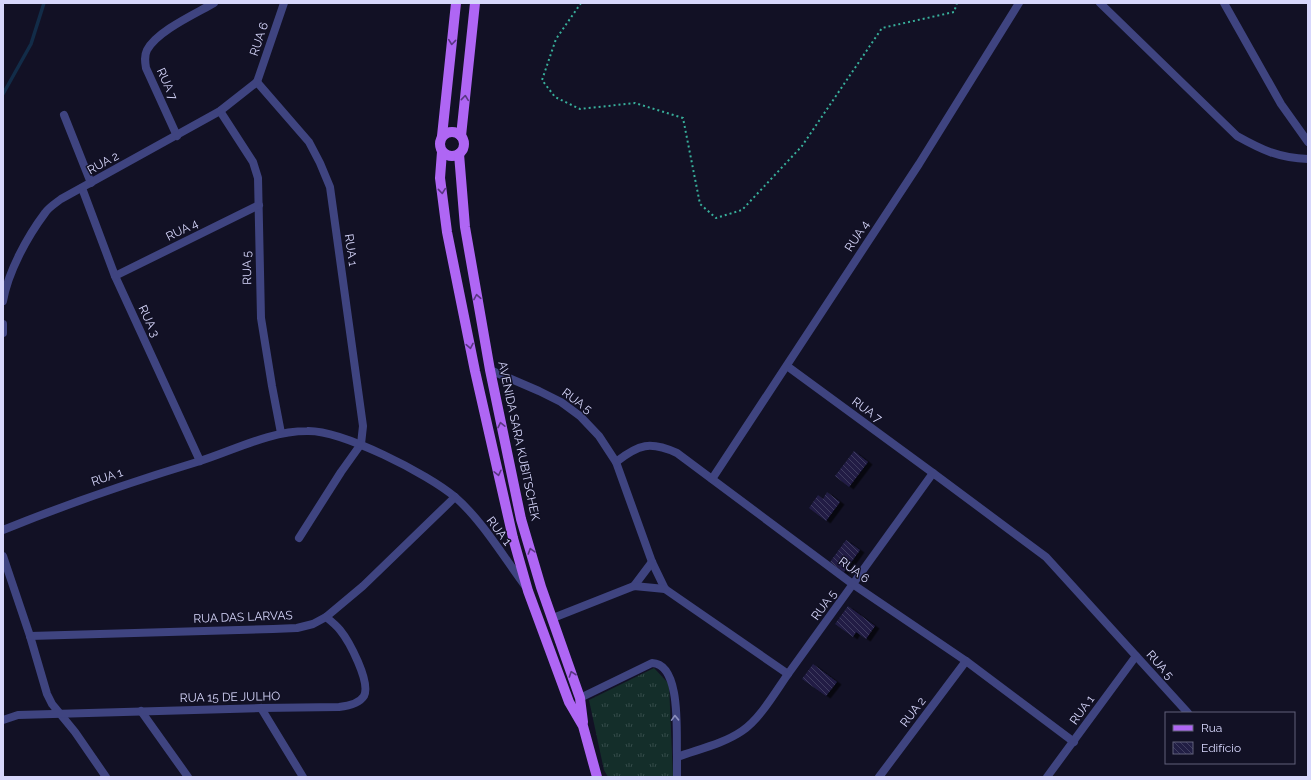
<svg xmlns="http://www.w3.org/2000/svg" width="1311" height="780" viewBox="0 0 1311 780" font-family="Raleway,sans-serif">
	<style>
		.grass { fill: url(#grass-tufts) }
		.lines { fill: none; stroke-linecap: round; stroke-linejoin: round }
		.stream { stroke: #122c48; stroke-width: 3.5 }
		.building { fill: url(#building-back-hatch); filter: url(#shadow) }
		.path { stroke: #38af9b; stroke-width: 2; stroke-dasharray: 2 3; stroke-linecap: butt }
		.minor { stroke: #3f4480; stroke-width: 8 }
		.primary { stroke: #af66f4; stroke-width: 10 }
		.oneway { stroke: #593782 }
		.oneway2 { stroke: #8b8ebe }
		.labels { text-anchor: middle; dominant-baseline: central; stroke-width: 3; stroke-linejoin: round; paint-order: stroke }
		.street-label { font-size: 12px; fill: #d7d7fc; stroke: #121125 }
	</style>
	<defs>
		<pattern id="grass-tufts" width="24" height="20" patternUnits="userSpaceOnUse"><rect width="24" height="20" fill="#142e2a"/><path d="M3 7l-1-3M5 7V3M7 7l1-3M15 17l-1-3M17 17v-4M19 17l1-3" fill="none" stroke="#354c4a"/></pattern>
		<pattern id="building-back-hatch" width="6" height="6" patternUnits="userSpaceOnUse"><rect width="6" height="6" fill="#211e44"/><path d="M-1 5l2 2M0 0l6 6M5-1l2 2" fill="none" stroke="#403e60"/></pattern>
		<filter id="shadow"><feDropShadow dx="4.5" dy="2.5" stdDeviation="0" flood-color="#0009"/></filter>
	</defs>
	<rect width="100%" height="100%" fill="#121125"/>
	<path class="grass" d="M654,668L669,684L673,777H608L604,770L589,700Z"/>
	<g class="lines">
		<path class="stream" d="M3,94L31,44L44,3"/>
	</g>
	<g class="building">
		<path d="M854,451L868,462L849,487L835,476Z"/>
		<path d="M827,492L840,502L826,521L809,508L818,495L823,499Z"/>
		<path d="M846,540L860,550L844,572L830,562Z"/>
		<path d="M848,606L875,626L866,639L856,632L853,637L835,624Z"/>
		<path d="M813,664L837,682L826,696L802,679Z"/>
	</g>
	<g class="lines">
		<path class="path" d="M581,3L556,39L542,80L555,97L580,109L635,103L683,118L700,204L716,218L742,210L802,146L882,28L954,12L957,3"/>
		<g class="minor">
			<path d="M1100,3L1237,136C1262,150 1279,158 1308,159"/>
			<path d="M1224,3L1281,104L1308,142"/>
			<path d="M257,82L309,142L320,163L330,187L363,426L361,444L341,472L299,538"/>
			<path d="M257,82L284,3"/>
			<path d="M220,111L253,162L258,178L261,318L272,386L281,433"/>
			<path d="M64,115L91,183"/>
			<path d="M177,136L146,68C145,62 144,56 147,50C157,31 195,14 214,3"/>
			<path d="M82,188L115,276L200,461"/>
			<path d="M115,276L259,205"/>
			<path d="M3,301C8,272 27,237 45,213C49,207 56,203 61,199L220,111L257,82"/>
			<path d="M3,324V333"/>
			<path d="M787,366L933,473"/>
			<path d="M490,370L539,391L561,402L580,416L599,436L616,462L652,562L665,589L788,674L933,473L1046,557L1188,713"/>
			<path d="M616,462C639,444 650,441 677,453L854,585L966,661L1074,742"/>
			<path d="M712,479L919,164L1019,3"/>
			<path d="M3,530C67,504 131,482 197,462C233,451 269,431 307,431C342,430 428,474 455,497C481,519 505,559 526,587"/>
			<path d="M3,556L30,636L47,694L52,704L75,732L106,777"/>
			<path d="M634,586L652,562"/>
			<path d="M553,618L634,586L665,589"/>
			<path d="M30,636L273,629L297,628L313,624L326,617L363,586L455,497"/>
			<path d="M580,698L652,663C682,664 676,735 677,757"/>
			<path d="M261,708L303,777"/>
			<path d="M141,711L188,777"/>
			<path d="M3,720L18,715L261,708L339,707C348,706 359,704 364,696C371,682 349,641 340,630C336,625 331,621 326,617"/>
			<path d="M677,777V757C699,749 723,744 742,731C760,719 776,691 788,674"/>
			<path d="M879,777L966,661"/>
			<path d="M1047,777L1136,656"/>
		</g>
		<g class="primary">
			<circle cx="452" cy="144" r="12"/>
			<path d="M442,136L456,3"/>
			<path d="M461,136L475,3"/>
			<path d="M442,152L440,178L447,232L475,371L513,538L528,591L569,702L583,726L597,777"/>
			<path d="M459,154L465,227L490,370L521,519L541,587L580,698L583,722"/>
		</g>
	</g>
	<defs><path id="oneway-chevron" d="M-2-3.5L2.5 0L-2 3.5" fill="none" stroke-width="1.6" stroke-linecap="round" stroke-linejoin="round"/></defs>
	<g class="oneway">
		<use href="#oneway-chevron" transform="translate(452 42) rotate(96)"/>
		<use href="#oneway-chevron" transform="translate(465 98) rotate(-84)"/>
		<use href="#oneway-chevron" transform="translate(442 191) rotate(84)"/>
		<use href="#oneway-chevron" transform="translate(477 297) rotate(-100)"/>
		<use href="#oneway-chevron" transform="translate(470 346) rotate(79)"/>
		<use href="#oneway-chevron" transform="translate(501 425) rotate(-102)"/>
		<use href="#oneway-chevron" transform="translate(498 473) rotate(77)"/>
		<use href="#oneway-chevron" transform="translate(531 551) rotate(-107)"/>
		<use href="#oneway-chevron" transform="translate(572 674) rotate(-109)"/>
	</g>
	<use class="oneway2" href="#oneway-chevron" transform="translate(675 718) rotate(-92)"/>
	<g class="labels">
		<g class="street-label">
			<text transform="translate(259 39) rotate(-71)">RUA 6</text>
			<text transform="translate(167 84) rotate(66)">RUA 7</text>
			<text transform="translate(103 163) rotate(-29)">RUA 2</text>
			<text transform="translate(182 230) rotate(-26)">RUA 4</text>
			<text transform="translate(857 236) rotate(-57)">RUA 4</text>
			<text transform="translate(351 250) rotate(82)">RUA 1</text>
			<text transform="translate(247 268) rotate(-91)">RUA 5</text>
			<text transform="translate(149 321) rotate(65)">RUA 3</text>
			<text transform="translate(577 401) rotate(36)">RUA 5</text>
			<text transform="translate(867 410) rotate(36)">RUA 7</text>
			<text transform="translate(519 441) rotate(78)">AVENIDA SARA KUBITSCHEK</text>
			<text transform="translate(107 477) rotate(-19)">RUA 1</text>
			<text transform="translate(499 531) rotate(53)">RUA 1</text>
			<text transform="translate(854 570) rotate(36)">RUA 6</text>
			<text transform="translate(824 605) rotate(-54)">RUA 5</text>
			<text transform="translate(243 617) rotate(-2)">RUA DAS LARVAS</text>
			<text transform="translate(1160 665) rotate(48)">RUA 5</text>
			<text transform="translate(230 697) rotate(-1)">RUA 15 DE JULHO</text>
			<text transform="translate(1082 710) rotate(-54)">RUA 1</text>
			<text transform="translate(913 712) rotate(-53)">RUA 2</text>
		</g>
	</g>
	<rect width="1311" height="780" fill="none" stroke="#d7d7fc" stroke-width="8"/>
	<rect x="1165" y="712" width="130" height="52" fill="#121125" stroke="#61607b"/>
	<rect x="1173" y="725" width="20" height="6" fill="#af66f4" stroke="#61607b"/>
	<text x="1201" y="732" font-size="12" fill="#d7d7fc">Rua</text>
	<rect x="1173" y="742" width="20" height="12" fill="url(#building-back-hatch)" stroke="#61607b"/>
	<text x="1201" y="752" font-size="12" fill="#d7d7fc">Edifício</text>
</svg>
